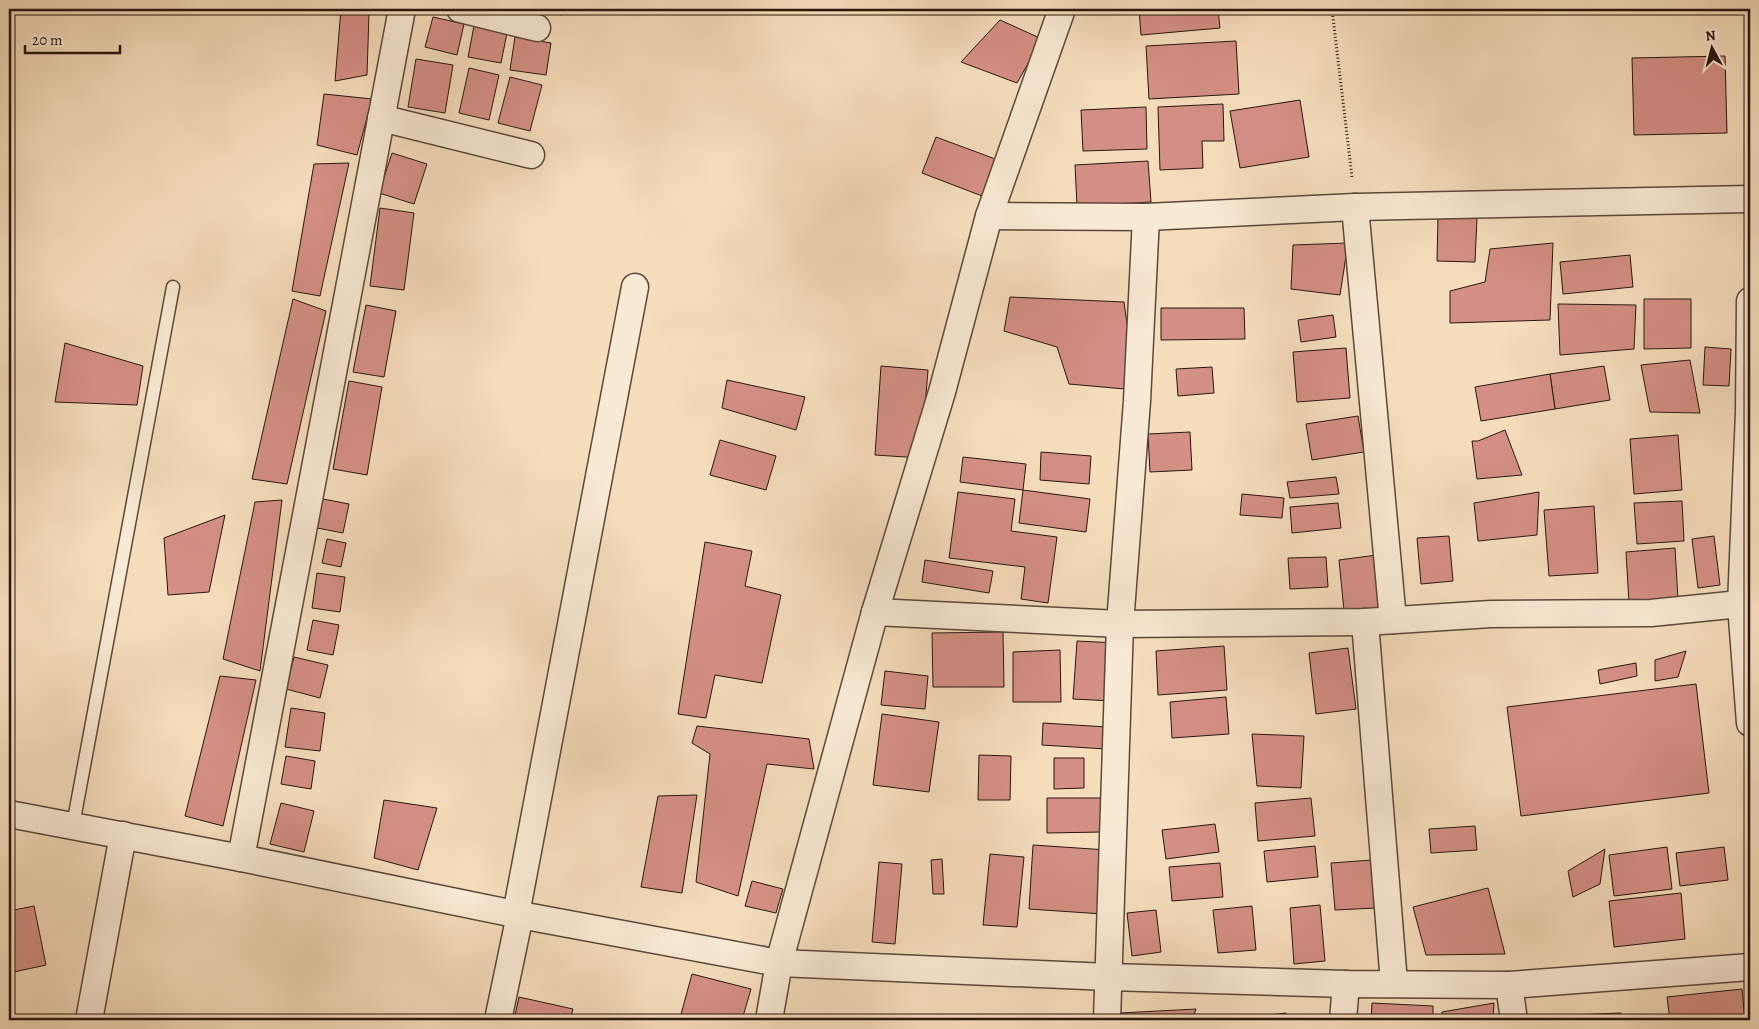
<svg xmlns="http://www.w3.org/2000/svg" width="1759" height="1029" viewBox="0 0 1759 1029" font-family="Alegreya,serif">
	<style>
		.building { fill: #d59085; stroke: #27160e }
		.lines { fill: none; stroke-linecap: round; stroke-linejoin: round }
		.lane-casing { stroke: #5b483a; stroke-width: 15 }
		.street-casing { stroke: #5b483a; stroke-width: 29 }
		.path { stroke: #27160e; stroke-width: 3; stroke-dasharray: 1 2.5; stroke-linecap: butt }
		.lane { stroke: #f9ead4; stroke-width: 12 }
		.street { stroke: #f9ead4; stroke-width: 26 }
	</style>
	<rect width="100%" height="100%" fill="#f6debd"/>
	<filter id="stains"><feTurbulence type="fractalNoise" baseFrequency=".004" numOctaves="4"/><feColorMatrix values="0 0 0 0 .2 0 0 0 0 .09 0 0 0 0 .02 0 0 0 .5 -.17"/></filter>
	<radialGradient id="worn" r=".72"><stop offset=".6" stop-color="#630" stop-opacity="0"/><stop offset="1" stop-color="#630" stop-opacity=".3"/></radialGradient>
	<g class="building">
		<path d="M341,9L369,13L367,75L335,81Z"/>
		<path d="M534,9H564L562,15Z"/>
		<path d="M1139,9H1218L1220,28L1141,35Z"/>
		<path d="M433,17L464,24L457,55L425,47Z"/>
		<path d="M1000,20L1042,39L1017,83L961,62Z"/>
		<path d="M474,26L507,33L501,63L468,57Z"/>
		<path d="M515,37L551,43L546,75L510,70Z"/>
		<path d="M1236,41L1239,94L1149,99L1146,46Z"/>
		<path d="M1725,56L1727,133L1634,135L1632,58Z"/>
		<path d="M416,59L453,65L445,113L408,107Z"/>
		<path d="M469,68L499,75L489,120L459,113Z"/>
		<path d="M510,77L542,85L530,131L498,123Z"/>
		<path d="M324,94L372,99L357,155L317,145Z"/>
		<path d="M1300,100L1309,157L1240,168L1230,111Z"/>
		<path d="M1223,104L1224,141H1202L1203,168L1160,170L1158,107Z"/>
		<path d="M1146,107L1147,149L1083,151L1081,110Z"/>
		<path d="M936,137L998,160L982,196L922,173Z"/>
		<path d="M392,153L427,164L414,204L379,193Z"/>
		<path d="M1148,161L1151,202L1077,206L1075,165Z"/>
		<path d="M349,163L320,296L292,291L314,164Z"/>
		<path d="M380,208L414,213L404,290L370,286Z"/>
		<path d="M1438,217L1477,218L1475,262L1437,261Z"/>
		<path d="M1348,243L1340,295L1291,289L1293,245Z"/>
		<path d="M1553,243L1550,320L1450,323V291L1485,282L1490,249Z"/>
		<path d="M1630,255L1633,287L1563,294L1560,262Z"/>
		<path d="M1010,297L1124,302L1136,390L1069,384L1057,347L1004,331Z"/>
		<path d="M293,299L326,311L287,484L252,479Z"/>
		<path d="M1644,299H1691V348L1644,349Z"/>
		<path d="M1558,304L1636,305L1634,349L1560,355Z"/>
		<path d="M366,305L396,311L384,377L353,372Z"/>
		<path d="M1161,308H1244L1245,339L1161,340Z"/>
		<path d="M1333,315L1336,337L1301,342L1298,320Z"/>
		<path d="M65,343L143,366L137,405L55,402Z"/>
		<path d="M1705,347L1731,349L1729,386L1703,385Z"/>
		<path d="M1346,348L1350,398L1297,402L1293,352Z"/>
		<path d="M1690,360L1700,413L1650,412L1641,365Z"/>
		<path d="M881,366L928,370L921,458L875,455Z"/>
		<path d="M1604,366L1610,400L1555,409L1550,374Z"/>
		<path d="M1212,367L1214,393L1178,396L1176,369Z"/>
		<path d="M1550,374L1555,409L1481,421L1475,387Z"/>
		<path d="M727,380L805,397L796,430L722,408Z"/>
		<path d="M349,381L382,387L367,475L333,469Z"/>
		<path d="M1358,416L1364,452L1312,460L1306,424Z"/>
		<path d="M1505,430L1522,475L1477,479L1472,441H1478Z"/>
		<path d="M1190,432L1192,470L1150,472L1148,434Z"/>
		<path d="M1678,435L1682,490L1634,494L1630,439Z"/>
		<path d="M720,440L776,456L766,490L710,475Z"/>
		<path d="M1041,452L1091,456L1089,484L1040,480Z"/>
		<path d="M963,457L1026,464L1023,490L960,482Z"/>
		<path d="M1336,477L1339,494L1290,498L1287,482Z"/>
		<path d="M1023,490L1090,499L1086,532L1019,523Z"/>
		<path d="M958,492L1015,499L1011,531L1057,537L1048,603L1021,599L1025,567L949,558Z"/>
		<path d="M1539,492L1537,535L1478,541L1474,503Z"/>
		<path d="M1242,494L1284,498L1282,518L1240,515Z"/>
		<path d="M318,498L349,504L343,533L312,527Z"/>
		<path d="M282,500L260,671L223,659L255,502Z"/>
		<path d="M1682,501L1684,541L1637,544L1634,503Z"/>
		<path d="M1338,503L1341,528L1292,533L1290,507Z"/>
		<path d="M1594,506L1598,573L1549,576L1544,510Z"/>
		<path d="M225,515L209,592L168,595L164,538Z"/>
		<path d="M1449,536L1453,581L1421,584L1417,538Z"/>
		<path d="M1714,536L1720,585L1698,588L1692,539Z"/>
		<path d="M327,539L346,543L341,567L322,563Z"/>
		<path d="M705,542L752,551L745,586L781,595L762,683L715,675L706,718L678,714Z"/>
		<path d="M1675,548L1678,599L1629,603L1626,552Z"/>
		<path d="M1377,555L1383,607L1344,611L1339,560Z"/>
		<path d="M1326,557L1328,587L1290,589L1288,558Z"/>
		<path d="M925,560L993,571L989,593L922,582Z"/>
		<path d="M317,573L345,577L340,612L312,608Z"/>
		<path d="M313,620L339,625L333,655L307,650Z"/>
		<path d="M1003,632L1004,687H933L932,633Z"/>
		<path d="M1077,641L1117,643L1113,701L1073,699Z"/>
		<path d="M1224,646L1227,690L1158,695L1156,651Z"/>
		<path d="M1348,648L1356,709L1316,714L1309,653Z"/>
		<path d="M1060,650L1061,702H1013V652Z"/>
		<path d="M1686,651L1678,677L1655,681V660Z"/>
		<path d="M294,657L328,665L320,698L286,689Z"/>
		<path d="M1636,663L1637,676L1600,684L1598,670Z"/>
		<path d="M885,671L928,676L925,709L881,705Z"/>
		<path d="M220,676L256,680L223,826L185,816Z"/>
		<path d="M1696,684L1709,793L1521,816L1507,707Z"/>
		<path d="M1226,697L1229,734L1172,738L1170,702Z"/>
		<path d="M291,708L325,713L320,751L285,747Z"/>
		<path d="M882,714L939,722L929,792L873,785Z"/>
		<path d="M1043,723L1107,727L1106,749L1042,745Z"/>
		<path d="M697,726L809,739L814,769L767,764L738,896L696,882L710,754L692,743Z"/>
		<path d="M1252,734L1304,736L1301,788L1257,786Z"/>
		<path d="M979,755L1011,756L1010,800H978Z"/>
		<path d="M286,756L315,761L311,789L281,784Z"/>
		<path d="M1054,758H1084V788L1054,789Z"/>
		<path d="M697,795L682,893L641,887L658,796Z"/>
		<path d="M1047,798H1101V832L1047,833Z"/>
		<path d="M1311,798L1315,836L1258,841L1255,803Z"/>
		<path d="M384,800L437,808L418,870L374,858Z"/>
		<path d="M281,803L314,811L304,852L270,844Z"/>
		<path d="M1215,824L1219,852L1166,859L1162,830Z"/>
		<path d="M1475,826L1477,850L1431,853L1429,829Z"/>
		<path d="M1033,845L1107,850L1103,914L1029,909Z"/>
		<path d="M1315,846L1318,877L1267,882L1264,851Z"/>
		<path d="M1667,847L1672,889L1614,896L1609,855Z"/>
		<path d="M1724,847L1728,880L1680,886L1676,853Z"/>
		<path d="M1605,849L1600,884L1573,897L1568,871Z"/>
		<path d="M990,854L1024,857L1017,927L983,925Z"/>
		<path d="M942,859L944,894H933L931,860Z"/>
		<path d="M1372,860L1376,908L1335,910L1331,863Z"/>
		<path d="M879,862L902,864L895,944L872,942Z"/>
		<path d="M1220,863L1223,897L1172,901L1169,867Z"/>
		<path d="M752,881L783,889L776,913L745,906Z"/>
		<path d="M1488,888L1505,954L1426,955L1413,907Z"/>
		<path d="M1681,893L1685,939L1614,947L1609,901Z"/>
		<path d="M1320,905L1325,961L1294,964L1290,908Z"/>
		<path d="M34,906L46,965L14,972L9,950V911Z"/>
		<path d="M1252,906L1256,950L1218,953L1213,910Z"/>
		<path d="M1156,910L1161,952L1132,956L1127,913Z"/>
		<path d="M692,974L751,989L742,1020L680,1018Z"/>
		<path d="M1742,989L1745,1020H1670L1667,997Z"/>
		<path d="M519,997L573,1009L570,1020H514Z"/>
		<path d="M1372,1003L1433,1006V1020H1371Z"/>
		<path d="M1494,1003L1493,1020H1442V1012Z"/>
		<path d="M1196,1009L1192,1020H1121L1120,1013Z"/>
		<path d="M1286,1013V1020H1230Z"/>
		<path d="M1621,1013V1020H1547V1016Z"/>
		<path d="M29,1017V1020H9V1019Z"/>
	</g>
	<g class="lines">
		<g class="lane-casing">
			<path id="lane" d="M73,825L173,287"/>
		</g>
		<g class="street-casing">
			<g id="street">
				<path d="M460,9L537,28"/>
				<path d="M381,118L531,155"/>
				<path d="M1355,207L1393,620"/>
				<path d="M989,216L1146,217L1355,207L1750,199"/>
				<path d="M1750,301L1749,412L1741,605L1750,723"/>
				<path d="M875,612L1120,624L1365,622L1491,614L1651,613L1750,603"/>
				<path d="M1365,622L1394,983"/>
				<path d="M9,814L241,858L520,915L779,963L1109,977L1346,984L1509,985L1750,967"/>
				<path d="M241,858L402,9"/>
				<path d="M516,914L635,287"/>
				<path d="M1509,985L1514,1020"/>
				<path d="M89,1020L123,835"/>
				<path d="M498,1020L520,915"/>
				<path d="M769,1020L779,963L875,612L942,392L989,216L1062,9"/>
				<path d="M1107,1020L1120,624L1137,401L1146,217"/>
				<path d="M1343,1020L1346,984"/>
			</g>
		</g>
		<path class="path" d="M1332,9L1352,177"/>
		<use href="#lane" class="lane"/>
		<use href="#street" class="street"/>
	</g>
	<rect width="1759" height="1029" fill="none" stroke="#f6debd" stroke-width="30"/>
	<rect x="10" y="10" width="1739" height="1009" fill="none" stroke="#27160e" stroke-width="2.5"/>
	<rect x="15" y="15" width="1729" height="999" fill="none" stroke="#27160e"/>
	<g transform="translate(1712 48) rotate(353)" stroke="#f9ead4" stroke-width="4" paint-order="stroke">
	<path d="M0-4L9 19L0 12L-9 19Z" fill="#27160e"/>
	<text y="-8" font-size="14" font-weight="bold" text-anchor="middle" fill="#27160e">N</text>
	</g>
	<path d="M25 45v8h95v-8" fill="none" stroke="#27160e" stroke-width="2.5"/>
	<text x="32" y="45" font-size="15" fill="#27160e" stroke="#f9ead4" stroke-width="4" paint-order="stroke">20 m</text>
	<rect width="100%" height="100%" filter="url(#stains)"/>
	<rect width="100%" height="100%" fill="url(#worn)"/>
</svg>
